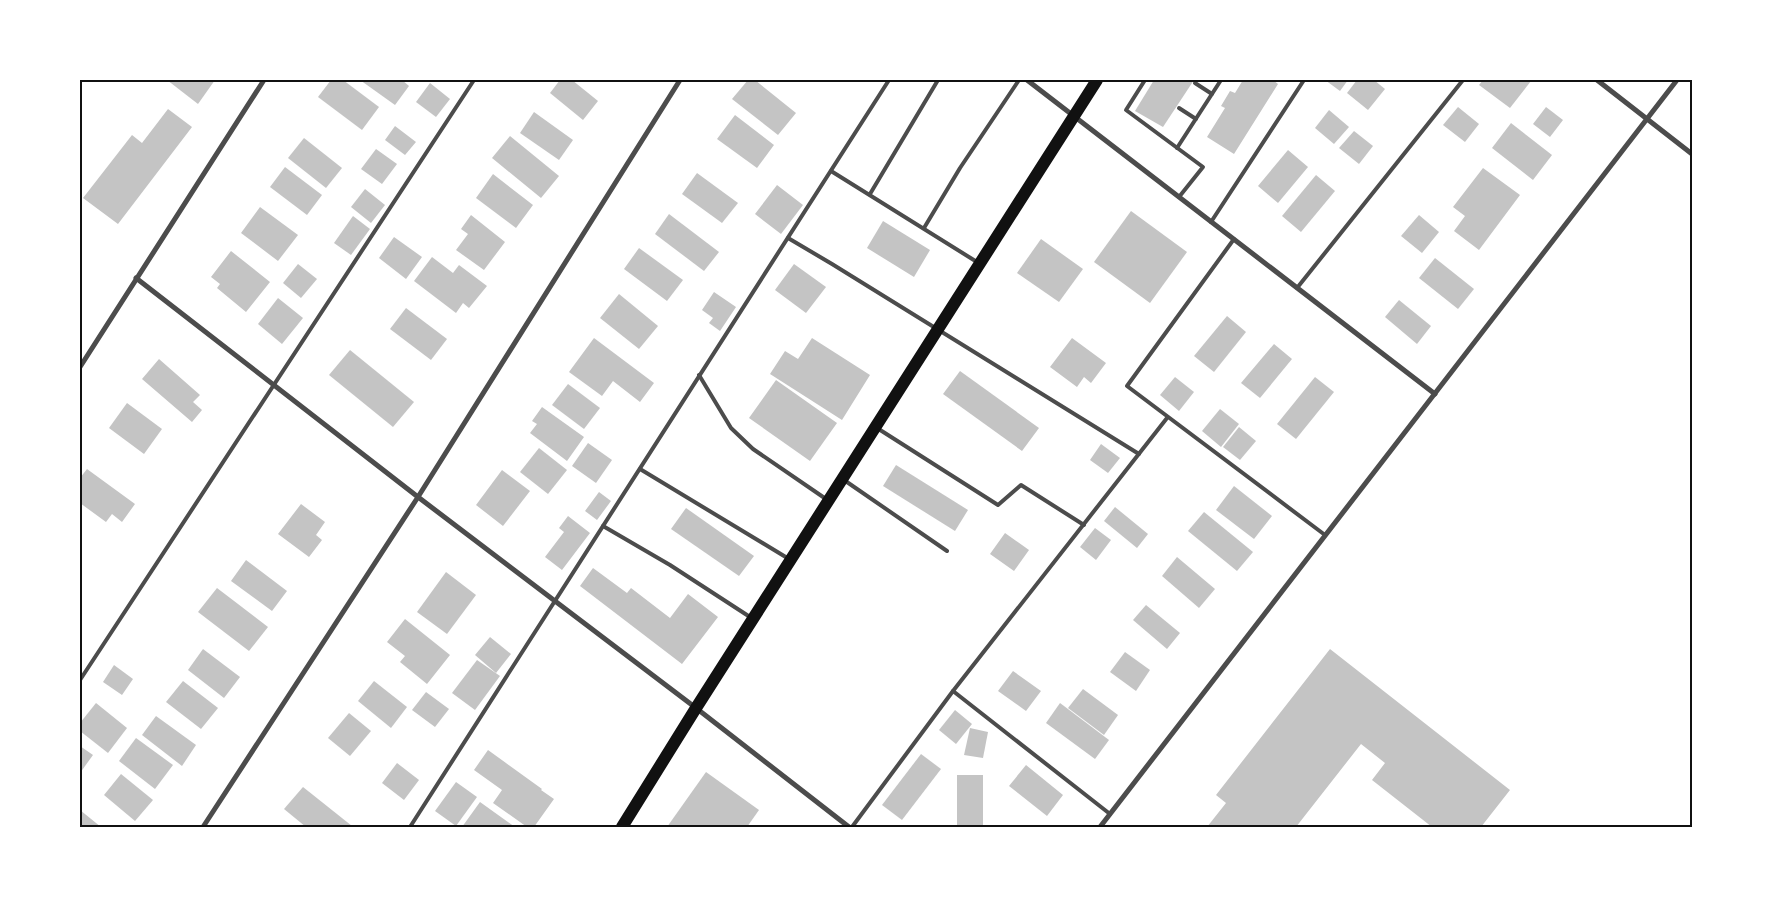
<svg xmlns="http://www.w3.org/2000/svg" width="1772" height="907" viewBox="0 0 1772 907" font-family="Jost,sans-serif">
	<style>
		.building { fill: #c4c4c4 }
		.lines { fill: none; stroke-linecap: round; stroke-linejoin: round }
		.service { stroke: #4c4c4c; stroke-width: 4 }
		.minor { stroke: #4c4c4c; stroke-width: 5 }
		.primary { stroke: #111; stroke-width: 12 }
		.neatline { fill: none; stroke: #111; stroke-width: 2 }
	</style>
	<rect width="100%" height="100%" fill="#fff"/>
	<g class="building">
		<path d="M167,80H215L198,104Z"/>
		<path d="M331,80H343L379,107L362,130L318,97Z"/>
		<path d="M360,80H402L409,86L395,105Z"/>
		<path d="M560,80H572L598,101L583,120L550,93Z"/>
		<path d="M748,80H755L796,113L778,135L732,99Z"/>
		<path d="M1154,80H1194L1163,127L1135,111Z"/>
		<path d="M1243,80H1273L1278,84L1234,154L1207,137L1225,108L1221,106L1230,91L1235,93Z"/>
		<path d="M1325,80H1348L1340,91Z"/>
		<path d="M1357,80H1374L1385,89L1368,110L1347,93Z"/>
		<path d="M1483,80H1530L1531,81L1510,108L1479,85Z"/>
		<path d="M430,83L450,99L436,117L416,102Z"/>
		<path d="M1458,107L1479,124L1465,142L1443,125Z"/>
		<path d="M1546,107L1563,120L1550,137L1533,124Z"/>
		<path d="M168,109L192,127L118,224L83,198L132,135L142,143Z"/>
		<path d="M1329,110L1349,127L1334,144L1315,128Z"/>
		<path d="M534,112L573,140L559,160L520,133Z"/>
		<path d="M735,115L774,145L757,168L717,139Z"/>
		<path d="M1511,123L1552,155L1533,180L1492,148Z"/>
		<path d="M395,126L416,142L405,155L385,140Z"/>
		<path d="M1354,131L1373,146L1359,164L1339,148Z"/>
		<path d="M510,136L559,176L541,198L492,158Z"/>
		<path d="M304,138L342,168L326,188L288,158Z"/>
		<path d="M376,149L397,164L382,184L361,169Z"/>
		<path d="M1288,150L1308,167L1278,203L1258,186Z"/>
		<path d="M285,167L322,195L307,215L270,187Z"/>
		<path d="M1483,168L1520,195L1479,250L1454,231L1465,216L1453,207Z"/>
		<path d="M697,173L738,203L722,223L682,194Z"/>
		<path d="M493,174L533,205L516,228L476,198Z"/>
		<path d="M1316,175L1335,191L1301,232L1282,216Z"/>
		<path d="M777,185L803,205L781,234L755,214Z"/>
		<path d="M365,189L385,205L371,223L351,207Z"/>
		<path d="M260,207L298,235L278,261L241,233Z"/>
		<path d="M1131,211L1187,252L1150,303L1094,262Z"/>
		<path d="M669,214L719,252L704,271L655,234Z"/>
		<path d="M471,215L505,242L484,270L456,250L468,234L461,229Z"/>
		<path d="M1419,215L1439,232L1422,253L1401,236Z"/>
		<path d="M353,216L370,229L351,255L334,243Z"/>
		<path d="M883,221L930,250L914,277L867,248Z"/>
		<path d="M394,237L422,257L406,279L379,258Z"/>
		<path d="M1041,239L1083,269L1059,302L1017,273Z"/>
		<path d="M639,248L683,280L667,301L624,269Z"/>
		<path d="M231,251L270,282L246,312L217,288L220,284L211,277Z"/>
		<path d="M432,257L453,273L459,265L487,286L469,308L463,303L456,313L414,281Z"/>
		<path d="M1435,258L1474,289L1458,309L1419,278Z"/>
		<path d="M298,264L317,279L301,298L283,283Z"/>
		<path d="M794,264L826,287L806,313L775,290Z"/>
		<path d="M714,292L736,307L720,331L709,323L713,318L702,310Z"/>
		<path d="M619,294L658,326L639,349L600,318Z"/>
		<path d="M278,298L303,318L282,344L258,324Z"/>
		<path d="M1399,300L1431,326L1417,344L1385,317Z"/>
		<path d="M406,308L447,339L431,360L390,329Z"/>
		<path d="M1227,316L1246,332L1214,372L1194,356Z"/>
		<path d="M594,338L654,383L640,402L613,381L602,396L569,372Z"/>
		<path d="M812,338L870,375L842,420L770,374L785,351L798,359Z"/>
		<path d="M1072,338L1106,363L1091,383L1084,377L1077,387L1050,367Z"/>
		<path d="M1274,344L1292,359L1260,398L1241,383Z"/>
		<path d="M350,350L414,402L393,427L329,375Z"/>
		<path d="M159,359L200,395L193,402L202,410L192,422L142,379Z"/>
		<path d="M960,371L1039,428L1022,451L943,394Z"/>
		<path d="M1175,377L1194,392L1179,411L1160,395Z"/>
		<path d="M1315,377L1334,392L1296,439L1277,424Z"/>
		<path d="M776,380L837,423L810,461L749,418Z"/>
		<path d="M568,384L600,408L584,429L552,405Z"/>
		<path d="M127,403L162,429L144,454L109,428Z"/>
		<path d="M542,407L584,437L567,461L530,433L537,424L532,421Z"/>
		<path d="M1220,409L1239,424L1221,447L1202,431Z"/>
		<path d="M1239,427L1256,441L1240,460L1223,447Z"/>
		<path d="M588,443L612,460L596,483L572,466Z"/>
		<path d="M1101,444L1120,458L1108,473L1090,460Z"/>
		<path d="M539,448L567,470L548,494L520,472Z"/>
		<path d="M896,465L968,510L955,531L883,486Z"/>
		<path d="M87,469L135,504L122,522L112,514L106,522L80,503V478Z"/>
		<path d="M502,470L530,491L503,526L476,505Z"/>
		<path d="M1234,486L1272,516L1254,539L1216,510Z"/>
		<path d="M599,492L611,501L597,520L585,511Z"/>
		<path d="M301,504L325,522L316,535L322,540L309,557L278,534Z"/>
		<path d="M1115,507L1148,534L1137,548L1104,521Z"/>
		<path d="M686,508L754,556L739,576L671,529Z"/>
		<path d="M1204,512L1253,552L1237,571L1188,531Z"/>
		<path d="M568,516L590,533L562,570L545,557L564,532L559,528Z"/>
		<path d="M1095,528L1111,540L1096,560L1080,547Z"/>
		<path d="M1005,533L1029,550L1014,571L990,554Z"/>
		<path d="M1177,557L1215,589L1199,608L1162,576Z"/>
		<path d="M246,560L287,591L272,611L231,581Z"/>
		<path d="M593,568L627,593L631,588L670,618L688,594L718,617L682,664L580,586Z"/>
		<path d="M446,572L476,595L447,634L417,612Z"/>
		<path d="M217,588L268,627L249,651L198,612Z"/>
		<path d="M1146,605L1180,633L1167,649L1133,620Z"/>
		<path d="M405,619L450,655L427,684L400,662L405,656L387,642Z"/>
		<path d="M490,637L511,654L496,673L475,655Z"/>
		<path d="M203,649L240,677L224,698L188,670Z"/>
		<path d="M1330,649L1510,790L1481,827H1432L1372,780L1385,763L1361,744L1296,827H1207L1226,803L1216,795Z"/>
		<path d="M1125,652L1150,670L1136,691L1110,672Z"/>
		<path d="M477,660L500,676L475,710L452,693Z"/>
		<path d="M114,665L133,679L122,695L103,682Z"/>
		<path d="M1013,671L1041,691L1026,711L998,691Z"/>
		<path d="M183,681L218,708L201,729L166,702Z"/>
		<path d="M374,681L407,707L391,728L358,701Z"/>
		<path d="M1083,689L1118,715L1104,735L1068,708Z"/>
		<path d="M426,692L449,709L435,727L412,710Z"/>
		<path d="M96,703L127,728L108,753L80,731V723Z"/>
		<path d="M1060,703L1109,740L1095,759L1046,723Z"/>
		<path d="M955,710L972,724L956,744L939,730Z"/>
		<path d="M349,713L371,731L350,756L328,738Z"/>
		<path d="M156,716L196,745L182,766L142,735Z"/>
		<path d="M970,728L988,732L983,758L964,755Z"/>
		<path d="M136,738L173,765L155,789L119,761Z"/>
		<path d="M80,746L93,755L80,773Z"/>
		<path d="M488,750L542,789L541,790L554,799L534,827H527L493,803L502,790L474,770Z"/>
		<path d="M921,754L941,769L902,820L882,805Z"/>
		<path d="M397,763L419,780L404,800L382,783Z"/>
		<path d="M1026,765L1063,795L1047,816L1009,786Z"/>
		<path d="M706,772L759,810L747,827H667Z"/>
		<path d="M121,774L153,800L135,821L104,795Z"/>
		<rect x="957" y="775" width="26" height="52"/>
		<path d="M456,782L477,797L456,826L435,811Z"/>
		<path d="M303,787L352,826L351,827H306L284,809Z"/>
		<path d="M480,802L515,827H462Z"/>
		<path d="M80,810L101,827H80Z"/>
	</g>
	<g class="lines">
		<g class="service">
			<path d="M1145,80L1126,110L1203,167L1179,197"/>
			<path d="M1195,83L1212,94"/>
			<path d="M1179,108L1196,119"/>
			<path d="M1177,148L1221,80"/>
			<path d="M831,171L977,262"/>
			<path d="M870,194L938,80"/>
			<path d="M1211,222L1304,80"/>
			<path d="M924,228L960,168L1019,80"/>
			<path d="M788,238L832,264L1139,454"/>
			<path d="M1234,239L1127,386L1325,535"/>
			<path d="M1297,288L1463,80"/>
			<path d="M699,375L731,428L753,449L826,499"/>
			<path d="M877,428L998,505L1021,485L1084,525"/>
			<path d="M640,469L789,559"/>
			<path d="M844,480L947,551"/>
			<path d="M603,526L670,565L750,617"/>
			<path d="M80,680L474,80"/>
			<path d="M953,691L1110,814"/>
			<path d="M410,827L889,80"/>
			<path d="M852,827L953,691L1167,418"/>
		</g>
		<g class="minor">
			<path d="M1027,80L1435,394"/>
			<path d="M1597,80L1692,154"/>
			<path d="M136,278L418,497L696,708L849,827"/>
			<path d="M80,367L264,80"/>
			<path d="M203,827L418,497L680,80"/>
			<path d="M1100,827L1677,80"/>
		</g>
		<path class="primary" d="M622,827L696,708L1097,80"/>
	</g>
	<rect width="1772" height="907" fill="none" stroke="#ffffff" stroke-width="162"/>
	<rect x="81" y="81" width="1610" height="745" class="neatline"/>
</svg>
